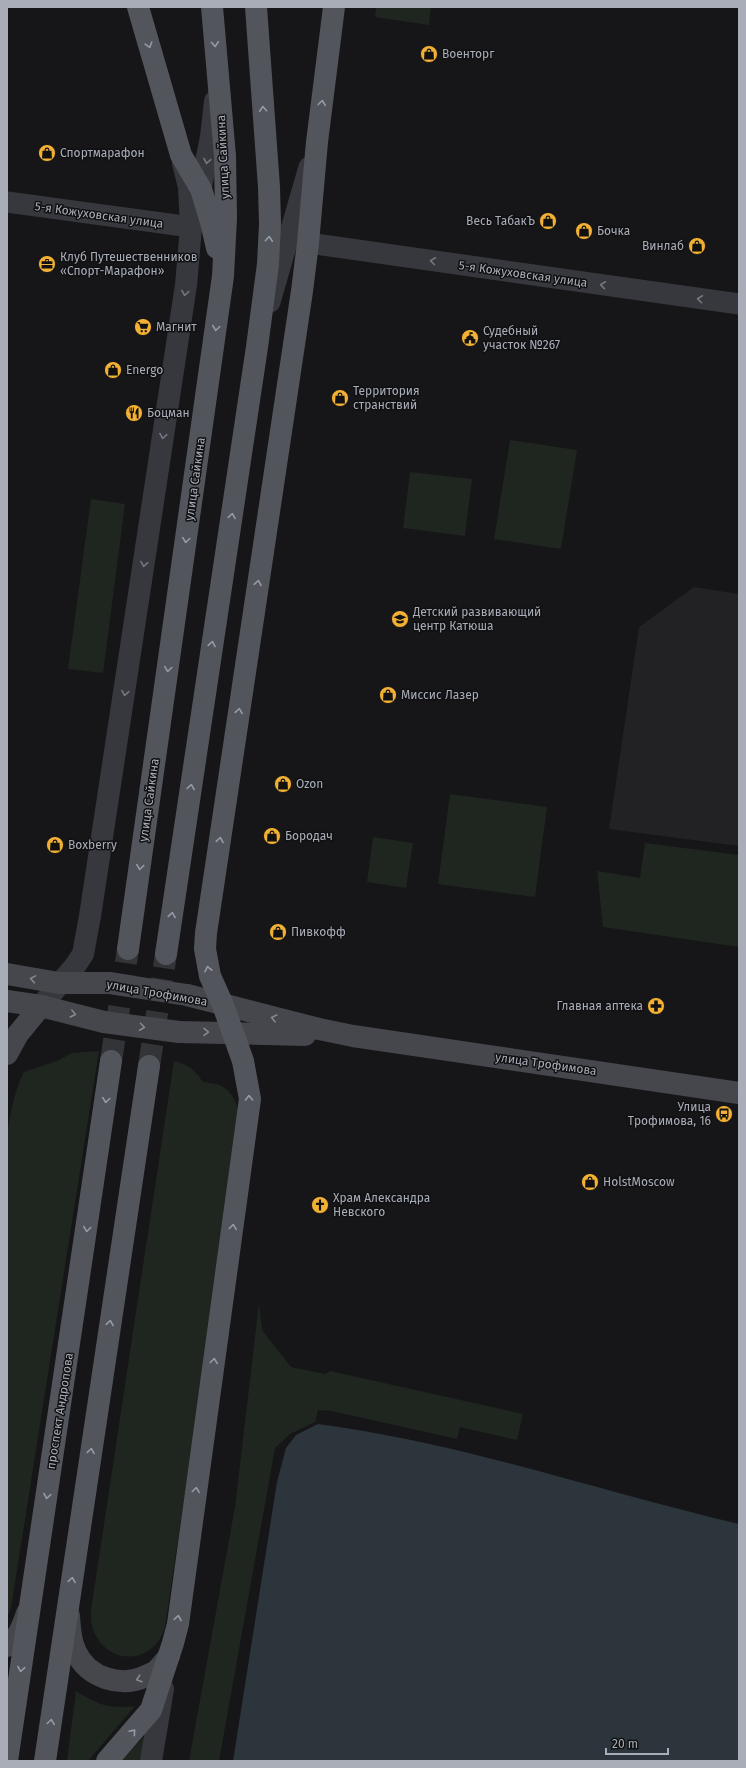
<svg xmlns="http://www.w3.org/2000/svg" width="746" height="1768" viewBox="0 0 746 1768" font-family="'Fira Sans',sans-serif">
	<style>
		.built { fill: #222225 }
		.green { fill: #1e261f }
		.water { fill: #2c353c }
		.lines { fill: none; stroke-linecap: round; stroke-linejoin: round }
		.primary-tunnel { stroke: #333438; stroke-width: 22; stroke-dasharray: 22 11; stroke-linecap: butt }
		.minor { stroke: #37383d; stroke-width: 21 }
		.tertiary { stroke: #37383d; stroke-width: 22 }
		.secondary { stroke: #45474d; stroke-width: 22 }
		.primary { stroke: #53555c; stroke-width: 22 }
		.secondary-bridge { stroke: #45474d; stroke-width: 22 }
		.oneway { stroke: #979ba6 }
		.oneway2 { stroke: #757881 }
		.oneway3 { stroke: #858993 }
		.labels { text-anchor: middle; dominant-baseline: central; stroke-width: 3; stroke-linejoin: round; paint-order: stroke }
		.poi-label { font-size: 12px; fill: #a8adb8; stroke: #111113; text-anchor: start }
		.street-label { font-size: 12px; fill: #a8adb8; stroke: #111113 }
	</style>
	<rect width="100%" height="100%" fill="#161618"/>
	<path class="built" d="M694,587L739,594V846L609,829L639,627Z"/>
	<g class="green">
		<path d="M376,7H431L429,25L375,17Z"/>
		<path d="M510,440L577,450L561,549L494,539Z"/>
		<path d="M410,472L472,479L465,536L403,528Z"/>
		<path d="M91,499L125,504L103,673L68,669Z"/>
		<path d="M450,794L547,807L535,897L438,884Z"/>
		<path d="M373,837L413,843L406,888L367,882Z"/>
		<path d="M645,843L739,855V947L603,927L597,871L640,878Z"/>
		<path d="M99,1051L11,1608L7,1618V1136C10,1114 14,1092 24,1072L57,1061L72,1053Z"/>
		<path d="M174,1061C189,1065 194,1069 203,1082C208,1083 214,1083 219,1085C233,1090 239,1107 240,1121L165,1627C155,1662 112,1668 95,1634C91,1627 91,1618 91,1610Z"/>
		<path d="M259,1303L262,1330L291,1367L325,1374L330,1371L523,1414L517,1440L460,1427L457,1439L332,1411L318,1410L315,1422L290,1434L275,1448L219,1761H189L235,1507Z"/>
		<path d="M76,1691C99,1705 108,1709 135,1706L88,1761H67Z"/>
		<path d="M144,1737L146,1740L142,1761H120Z"/>
	</g>
	<path class="water" d="M318,1424C462,1443 599,1491 739,1524V1761H233L277,1482L286,1448L296,1435Z"/>
	<g class="lines">
		<g class="primary-tunnel">
			<path d="M111,1061L128,949"/>
			<path d="M149,1066L166,954"/>
		</g>
		<g class="minor">
			<path d="M7,202L191,227"/>
			<path d="M308,243L739,304"/>
			<path d="M270,302L309,167"/>
		</g>
		<g class="tertiary">
			<path d="M198,201L211,137L215,101"/>
			<path d="M41,1006L75,966L83,954L90,916L186,285L191,227L189,187L183,163"/>
			<path d="M151,1761L163,1689"/>
		</g>
		<g class="secondary">
			<path d="M7,974L59,983H109"/>
			<path d="M187,995L319,1029L353,1036L739,1093"/>
			<path d="M7,1001L41,1006L104,1022"/>
			<path d="M179,1032L305,1035"/>
			<path d="M7,1054L18,1034L41,1006"/>
			<path d="M69,1616C70,1628 70,1641 76,1652C88,1678 121,1688 146,1676C150,1674 154,1673 157,1670C161,1666 165,1661 169,1656"/>
			<path d="M7,1646C18,1639 23,1625 27,1613"/>
		</g>
		<g class="primary">
			<path d="M138,7L181,155L201,189L211,222L217,248"/>
			<path d="M128,949L223,276L226,218L225,156L212,7"/>
			<path d="M166,954L257,347L268,264L270,224L269,187L256,7"/>
			<path d="M7,1761L111,1061"/>
			<path d="M45,1761L149,1066"/>
			<path d="M107,1761L151,1710L173,1643L178,1624L250,1099L243,1061L223,1005L210,976L205,949L206,933L302,291L308,243L317,142L334,7"/>
		</g>
		<g class="secondary-bridge">
			<path d="M109,983L187,995"/>
			<path d="M104,1022L179,1032"/>
		</g>
	</g>
	<defs><path id="oneway-chevron" d="M-2-3.5L2.5 0L-2 3.5" fill="none" stroke-width="1.6" stroke-linecap="round" stroke-linejoin="round"/></defs>
	<g class="oneway">
		<use href="#oneway-chevron" transform="translate(215 44) rotate(86)"/>
		<use href="#oneway-chevron" transform="translate(149 45) rotate(73)"/>
		<use href="#oneway-chevron" transform="translate(322 103) rotate(-83)"/>
		<use href="#oneway-chevron" transform="translate(263 109) rotate(-94)"/>
		<use href="#oneway-chevron" transform="translate(269 239) rotate(-86)"/>
		<use href="#oneway-chevron" transform="translate(216 328) rotate(98)"/>
		<use href="#oneway-chevron" transform="translate(232 516) rotate(-81)"/>
		<use href="#oneway-chevron" transform="translate(186 540) rotate(98)"/>
		<use href="#oneway-chevron" transform="translate(258 583) rotate(-81)"/>
		<use href="#oneway-chevron" transform="translate(212 644) rotate(-81)"/>
		<use href="#oneway-chevron" transform="translate(168 669) rotate(98)"/>
		<use href="#oneway-chevron" transform="translate(239 711) rotate(-81)"/>
		<use href="#oneway-chevron" transform="translate(191 787) rotate(-81)"/>
		<use href="#oneway-chevron" transform="translate(220 840) rotate(-81)"/>
		<use href="#oneway-chevron" transform="translate(140 867) rotate(98)"/>
		<use href="#oneway-chevron" transform="translate(172 915) rotate(-81)"/>
		<use href="#oneway-chevron" transform="translate(208 969) rotate(-102)"/>
		<use href="#oneway-chevron" transform="translate(249 1098) rotate(-91)"/>
		<use href="#oneway-chevron" transform="translate(106 1100) rotate(98)"/>
		<use href="#oneway-chevron" transform="translate(233 1227) rotate(-82)"/>
		<use href="#oneway-chevron" transform="translate(87 1229) rotate(98)"/>
		<use href="#oneway-chevron" transform="translate(110 1323) rotate(-81)"/>
		<use href="#oneway-chevron" transform="translate(214 1361) rotate(-82)"/>
		<use href="#oneway-chevron" transform="translate(91 1451) rotate(-81)"/>
		<use href="#oneway-chevron" transform="translate(196 1490) rotate(-82)"/>
		<use href="#oneway-chevron" transform="translate(47 1496) rotate(99)"/>
		<use href="#oneway-chevron" transform="translate(72 1580) rotate(-81)"/>
		<use href="#oneway-chevron" transform="translate(178 1618) rotate(-81)"/>
		<use href="#oneway-chevron" transform="translate(21 1669) rotate(99)"/>
		<use href="#oneway-chevron" transform="translate(51 1722) rotate(-82)"/>
		<use href="#oneway-chevron" transform="translate(133 1732) rotate(-49)"/>
	</g>
	<g class="oneway2">
		<use href="#oneway-chevron" transform="translate(207 161) rotate(101)"/>
		<use href="#oneway-chevron" transform="translate(433 261) rotate(-172)"/>
		<use href="#oneway-chevron" transform="translate(603 285) rotate(-172)"/>
		<use href="#oneway-chevron" transform="translate(185 293) rotate(99)"/>
		<use href="#oneway-chevron" transform="translate(700 299) rotate(-173)"/>
		<use href="#oneway-chevron" transform="translate(163 436) rotate(99)"/>
		<use href="#oneway-chevron" transform="translate(144 564) rotate(99)"/>
		<use href="#oneway-chevron" transform="translate(125 693) rotate(99)"/>
	</g>
	<g class="oneway3">
		<use href="#oneway-chevron" transform="translate(33 979) rotate(-170)"/>
		<use href="#oneway-chevron" transform="translate(73 1014) rotate(14)"/>
		<use href="#oneway-chevron" transform="translate(274 1018) rotate(-166)"/>
		<use href="#oneway-chevron" transform="translate(142 1027) rotate(7)"/>
		<use href="#oneway-chevron" transform="translate(206 1032) rotate(1)"/>
		<use href="#oneway-chevron" transform="translate(139 1679) rotate(163)"/>
	</g>
	<defs>
		<g id="shop-disc" transform="scale(0.9)"><circle r="9.5" fill="#f2b134" stroke="#111113"/><path d="M-5-2.5h2.3a2.7 3.5 0 0 1 5.4 0H5L5.5 6h-11ZM-1.5-2.5h3a1.5 2.3 0 0 0-3 0Z" fill="#111"/></g>
		<g id="office-disc" transform="scale(0.9)"><circle r="9.5" fill="#f2b134" stroke="#111113"/><path d="M-6-3h4V-5.5h4V-3h4V5H-6ZM-1-4.5V-3h2v-1.5ZM-6 0V1H6V0Z" fill="#111"/></g>
		<g id="supermarket-disc" transform="scale(0.9)"><circle r="9.5" fill="#f2b134" stroke="#111113"/><path d="M-6-5.5h2.5l.6 2H6L4.5 2H-2.5L-4.4-4H-6ZM-1.5 3.2a1.3 1.3 0 1 0 .1 0ZM3 3.2a1.3 1.3 0 1 0 .1 0Z" fill="#111"/></g>
		<g id="civic-disc" transform="scale(0.9)"><circle r="9.5" fill="#f2b134" stroke="#111113"/><path d="M-.6-6.5H3V-4.5H.6V-3L4-1V1h2V6H-6V1h2V-1L-.6-3ZM-1.2 2.5V6h2.4V2.5Z" fill="#111"/></g>
		<g id="restaurant-disc" transform="scale(0.9)"><circle r="9.5" fill="#f2b134" stroke="#111113"/><path d="M-5-6h1v4h1v-4h1v4h1v-4h1v5L-1.5 .5V6h-2V.5L-5-1ZM5-6V6H3V1.5H1.5Q1.5-4 5-6Z" fill="#111"/></g>
		<g id="school-disc" transform="scale(0.9)"><circle r="9.5" fill="#f2b134" stroke="#111113"/><path d="M0-5L7-2L0 1L-7-2ZM-4 1L0 2.5L4 1V4Q0 6-4 4Z" fill="#111"/></g>
		<g id="pharmacy-disc" transform="scale(0.9)"><circle r="9.5" fill="#f2b134" stroke="#111113"/><path d="M-2-6h4v4h4v4h-4v4h-4v-4h-4v-4h4Z" fill="#111"/></g>
		<g id="bus-disc" transform="scale(0.9)"><circle r="9.5" fill="#f2b134" stroke="#111113"/><path d="M-5-6H5V4H4V6H2V4H-2V6H-4V4H-5ZM-3.5-4V0h7V-4ZM-3.5 1.2v1.5H-2V1.2ZM2 1.2v1.5H3.5V1.2Z" fill="#111"/></g>
		<g id="church-disc" transform="scale(0.9)"><circle r="9.5" fill="#f2b134" stroke="#111113"/><path d="M-1.2-6h2.4v3.5h3.3v2.4h-3.3V6h-2.4V-.1h-3.3v-2.4h3.3Z" fill="#111"/></g>
	</defs>
	<g fill-rule="evenodd">
		<use href="#shop-disc" x="429" y="54"/>
		<use href="#shop-disc" x="47" y="153"/>
		<use href="#shop-disc" x="548" y="221"/>
		<use href="#shop-disc" x="584" y="231"/>
		<use href="#shop-disc" x="697" y="246"/>
		<use href="#office-disc" x="47" y="264"/>
		<use href="#supermarket-disc" x="143" y="327"/>
		<use href="#civic-disc" x="470" y="338"/>
		<use href="#shop-disc" x="113" y="370"/>
		<use href="#shop-disc" x="340" y="398"/>
		<use href="#restaurant-disc" x="134" y="413"/>
		<use href="#school-disc" x="400" y="619"/>
		<use href="#shop-disc" x="388" y="695"/>
		<use href="#shop-disc" x="283" y="784"/>
		<use href="#shop-disc" x="272" y="836"/>
		<use href="#shop-disc" x="55" y="845"/>
		<use href="#shop-disc" x="278" y="932"/>
		<use href="#pharmacy-disc" x="656" y="1006"/>
		<use href="#bus-disc" x="724" y="1114"/>
		<use href="#shop-disc" x="590" y="1182"/>
		<use href="#church-disc" x="320" y="1205"/>
	</g>
	<g class="labels">
		<g class="poi-label">
			<text x="442" y="54">Военторг</text>
			<text x="60" y="153">Спортмарафон</text>
			<text x="535" y="221" text-anchor="end">Весь ТабакЪ</text>
			<text x="597" y="231">Бочка</text>
			<text x="684" y="246" text-anchor="end">Винлаб</text>
			<text x="60" y="257">Клуб Путешественников<tspan x="60" dy="14">«Спорт-Марафон»</tspan></text>
			<text x="156" y="327">Магнит</text>
			<text x="483" y="331">Судебный<tspan x="483" dy="14">участок №267</tspan></text>
			<text x="126" y="370">Energo</text>
			<text x="353" y="391">Территория<tspan x="353" dy="14">странствий</tspan></text>
			<text x="147" y="413">Боцман</text>
			<text x="413" y="612">Детский развивающий<tspan x="413" dy="14">центр Катюша</tspan></text>
			<text x="401" y="695">Миссис Лазер</text>
			<text x="296" y="784">Ozon</text>
			<text x="285" y="836">Бородач</text>
			<text x="68" y="845">Boxberry</text>
			<text x="291" y="932">Пивкофф</text>
			<text x="643" y="1006" text-anchor="end">Главная аптека</text>
			<text x="711" y="1107" text-anchor="end">Улица<tspan x="711" dy="14">Трофимова, 16</tspan></text>
			<text x="603" y="1182">HolstMoscow</text>
			<text x="333" y="1198">Храм Александра<tspan x="333" dy="14">Невского</tspan></text>
		</g>
		<g class="street-label">
			<text transform="translate(223 157) rotate(-93)">улица Сайкина</text>
			<text transform="translate(99 215) rotate(8)">5-я Кожуховская улица</text>
			<text transform="translate(523 274) rotate(8)">5-я Кожуховская улица</text>
			<text transform="translate(195 479) rotate(-82)">улица Сайкина</text>
			<text transform="translate(149 800) rotate(-82)">улица Сайкина</text>
			<text transform="translate(157 993) rotate(10)">улица Трофимова</text>
			<text transform="translate(546 1064) rotate(8)">улица Трофимова</text>
			<text transform="translate(60 1411) rotate(-81)">проспект Андропова</text>
		</g>
	</g>
	<rect width="746" height="1768" fill="none" stroke="#a8adb8" stroke-width="16"/>
	<path d="M606 1748v6h62v-6" fill="none" stroke="#a8adb8" stroke-width="2"/>
	<text x="612" y="1748" font-size="12" fill="#a8adb8" stroke="#111113" stroke-width="3" paint-order="stroke">20 m</text>
</svg>
